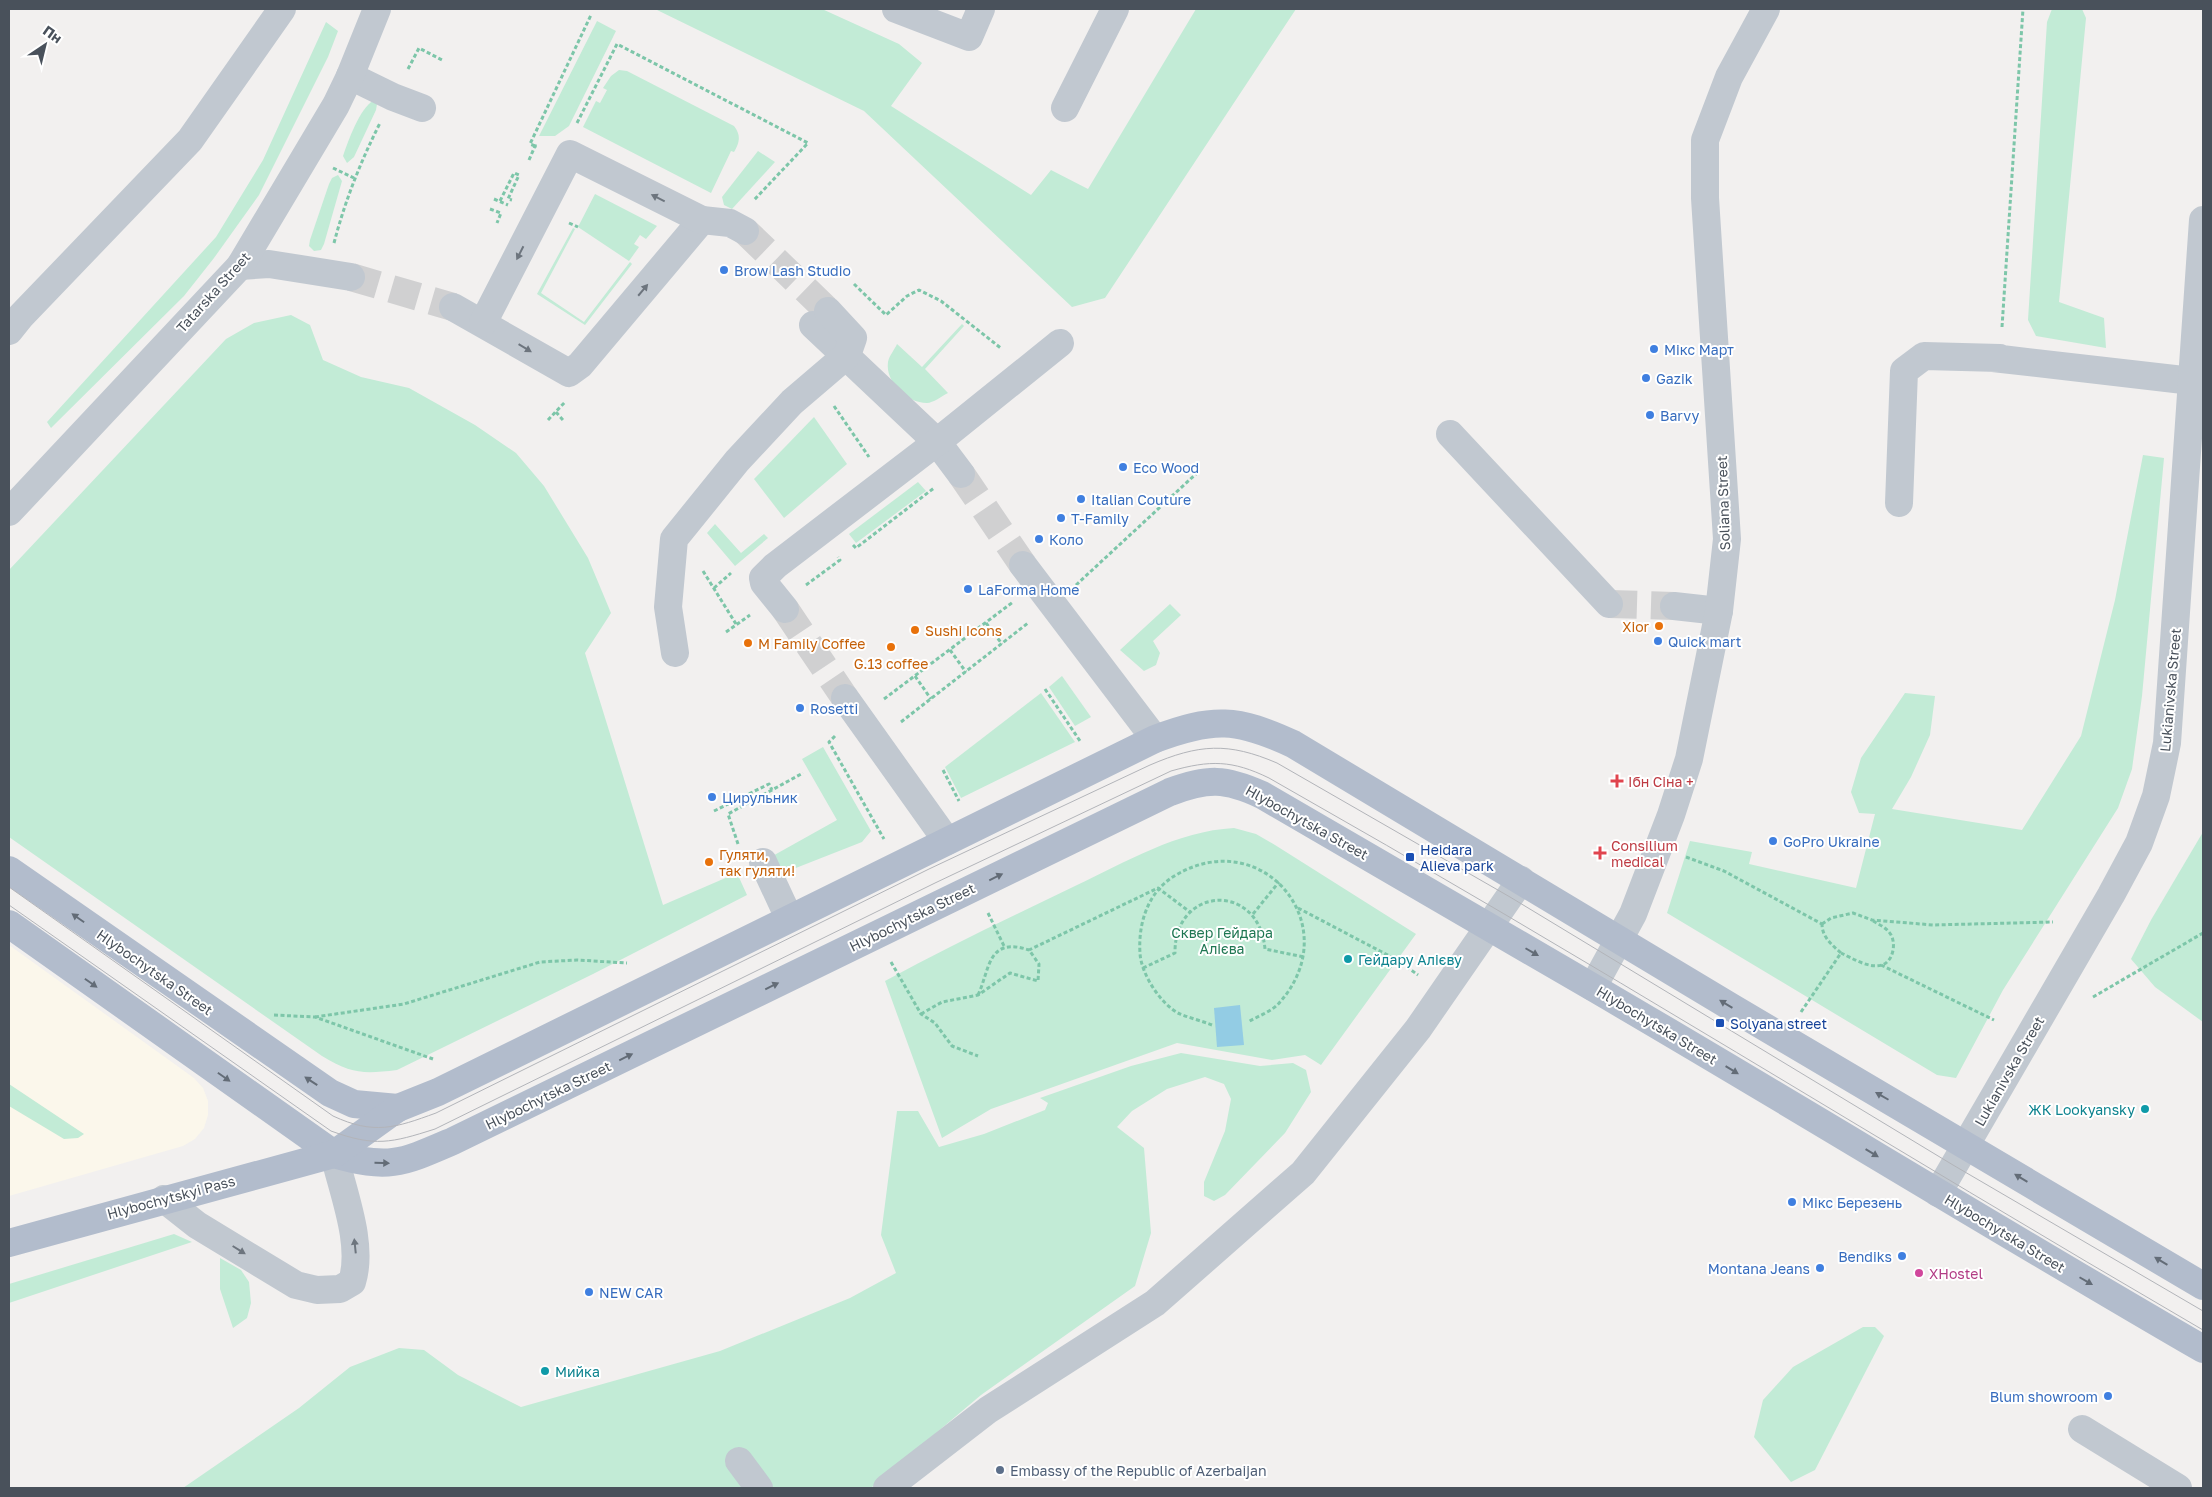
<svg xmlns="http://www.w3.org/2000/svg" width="2212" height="1497" viewBox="0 0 2212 1497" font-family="'Golos Text',sans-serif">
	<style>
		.commercial { fill: #fbf7eb }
		.green { fill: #c2ebd6 }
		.water { fill: #93cce4 }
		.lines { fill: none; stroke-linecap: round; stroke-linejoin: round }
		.minor-tunnel { stroke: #d0d0d1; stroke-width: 28; stroke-dasharray: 28 14; stroke-linecap: butt }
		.path { stroke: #7dc6a9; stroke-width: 3; stroke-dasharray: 4 2.5; stroke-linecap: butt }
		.minor { stroke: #c1c8d0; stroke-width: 28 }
		.major { stroke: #b2bccc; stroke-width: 28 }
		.tram { stroke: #b2b4b9; stroke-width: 1 }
		.oneway { fill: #6d757e }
		.oneway2 { fill: #636c77 }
		.shop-dot { fill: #3f7fe0; stroke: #fff; stroke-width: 2 }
		.food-dot { fill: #e8710a; stroke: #fff; stroke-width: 2 }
		.health-dot { fill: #e0444e; stroke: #fff; stroke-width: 2 }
		.transit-dot { fill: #1a4fb4; stroke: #fff; stroke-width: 2 }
		.culture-dot { fill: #0f9aa8; stroke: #fff; stroke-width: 2 }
		.hotel-dot { fill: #d1479c; stroke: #fff; stroke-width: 2 }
		.service-dot { fill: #5c6f8a; stroke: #fff; stroke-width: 2 }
		.labels { text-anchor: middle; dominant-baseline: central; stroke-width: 4; stroke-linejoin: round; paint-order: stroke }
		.shop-label { font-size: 14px; fill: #366cbe; stroke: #fff; text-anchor: start }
		.street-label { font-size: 14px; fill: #49515b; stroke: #fff }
		.food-label { font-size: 14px; fill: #c56008; stroke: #fff; text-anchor: start }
		.health-label { font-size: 14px; fill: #be3a42; stroke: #fff; text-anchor: start }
		.transit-label { font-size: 14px; fill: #164399; stroke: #fff; text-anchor: start }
		.park-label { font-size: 14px; fill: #1f7753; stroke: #fff }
		.culture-label { font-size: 14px; fill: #0d838f; stroke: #fff; text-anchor: start }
		.hotel-label { font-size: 14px; fill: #b23c85; stroke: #fff; text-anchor: start }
		.service-label { font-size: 14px; fill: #4e5e75; stroke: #fff; text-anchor: start }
	</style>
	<rect width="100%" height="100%" fill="#f2f0ef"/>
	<path class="commercial" d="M9,945L194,1078L203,1088L208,1101V1115L204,1128L195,1139L183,1146L9,1196Z"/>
	<g class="green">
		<path d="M655,9H822L899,44L922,63L891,106L1031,195L1051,170L1088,189L1196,9H1296L1105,298L1072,307L864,111Z"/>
		<path d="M2052,9H2082L2086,18L2059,302L2104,318L2106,348L2036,336L2028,320L2047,22Z"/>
		<path d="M597,21L616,31L569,126L555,136H539Z"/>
		<path d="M326,22L338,31L328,57L259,195L214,258L184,296L51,428L47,422L216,237L263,160Z"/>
		<path d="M619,70L627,71L734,126C741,135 740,142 734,152L731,151L711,193L583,127L596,101L600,103L607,90L603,88L611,76Z"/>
		<path d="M373,101L377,104L376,110L354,157L347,163L343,156C348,141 360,108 373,101Z"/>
		<path d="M758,151L775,162L732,209L724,205L722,197Z"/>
		<path d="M338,175L342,181L324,244L321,250L314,251L309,246L310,240L329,184L332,178Z"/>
		<path d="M595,194L657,226L646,239L640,235L634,244L639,247L629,261L578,227Z"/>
		<path d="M573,228L575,229L541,293L584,322L630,262L632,264L585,325L537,294Z"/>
		<path d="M291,315L310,325L323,360L361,377L409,388L475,425L516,453L544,486L588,558L611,613L585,653L663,905L737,873L747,895L593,974L397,1070C363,1074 352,1074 322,1056L9,837V570L226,339L254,323Z"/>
		<path d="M962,324L964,326L925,369L948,393C942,396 933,403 927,403C907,403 885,382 888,362C889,356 895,349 897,344L922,367Z"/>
		<path d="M814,417L847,464L784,518L754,479Z"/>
		<path d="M2143,455L2164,458L2142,696L2132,769L2118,808L2003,990L1956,1078L1937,1075L1667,913L1690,841L1752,852L1749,864L1856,888L1875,814L1859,813L1851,792L1861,758L1905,693L1935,696L1930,735L1911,777L1892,809L2022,830L2081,736L2115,600Z"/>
		<path d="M918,482L926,491L856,543L849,534Z"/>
		<path d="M715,524L741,553L764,534L768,538L735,566L707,533Z"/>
		<path d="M1170,604L1181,615L1153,641L1160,653L1156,665L1144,671L1120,650Z"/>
		<path d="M1062,676L1091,717L1075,726L1049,687Z"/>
		<path d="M1041,693L1075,742L961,798L945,767Z"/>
		<path d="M823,747L871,831L862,842L778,875L769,858L837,820L802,759Z"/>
		<path d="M1234,828L1256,834L1275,845L1416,934L1321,1065L1305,1055L1272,1060L1177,1043L991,1109L942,1138L885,981C947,947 1011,917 1075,886C1126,862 1177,831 1234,828Z"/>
		<path d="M2203,832V1022L2155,987L2131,959L2151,920Z"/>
		<path d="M1181,1053L1260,1066L1293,1063L1306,1070L1311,1092L1285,1133L1225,1195L1214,1201L1204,1196V1182L1225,1131L1231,1099L1224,1084L1205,1077L1167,1089L1132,1111L1117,1127L1144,1148L1151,1233L1135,1286L981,1395L871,1488H183L299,1408L350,1367L399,1348L424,1350L458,1375L521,1407L720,1351L850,1298L896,1273L881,1235L897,1111H918L939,1147L984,1134L1045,1110L1048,1103L1040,1098L1131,1066Z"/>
		<path d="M9,1084L84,1134L78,1138L64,1139L9,1106Z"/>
		<path d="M174,1234L192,1242L9,1303V1284Z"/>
		<path d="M220,1258L241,1270L249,1282L251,1303L247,1318L233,1328L220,1289Z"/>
		<path d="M1863,1327H1875L1884,1336L1815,1470L1791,1482L1754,1437L1763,1400L1793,1367Z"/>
	</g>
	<path class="water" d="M1240,1005L1244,1045L1217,1047L1214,1008Z"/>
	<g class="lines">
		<g class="minor-tunnel">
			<path d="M745,231L828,311"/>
			<path d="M351,277L453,307"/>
			<path d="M961,474L1023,565"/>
			<path d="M1609,604L1674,606"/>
			<path d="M785,609L845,698"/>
		</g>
		<g class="path">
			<path d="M408,69L419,48L444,61"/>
			<path d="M577,123L617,44L808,143L754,200"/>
			<path d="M535,146L530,144L591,15"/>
			<path d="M529,160L535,146H539"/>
			<path d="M333,168L354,178"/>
			<path d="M494,199L508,205"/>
			<path d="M500,201L514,173L519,175L508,199L512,200"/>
			<path d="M490,209L501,213L497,223"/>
			<path d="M569,223L578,227"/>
			<path d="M334,243C345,201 360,163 380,123"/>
			<path d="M854,284L886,315L907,296L919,290L941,301L1002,349"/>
			<path d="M2002,327L2023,9"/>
			<path d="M834,406L869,457"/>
			<path d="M556,412L563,420"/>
			<path d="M548,420L565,402"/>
			<path d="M853,545L856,548L934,488"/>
			<path d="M703,571L736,624"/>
			<path d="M806,585L840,560L838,557"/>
			<path d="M1076,585L1198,472"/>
			<path d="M714,588L731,573"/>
			<path d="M986,623L1002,644"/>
			<path d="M726,632L750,615"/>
			<path d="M950,650L966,672"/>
			<path d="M915,676L931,699"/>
			<path d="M1045,689L1080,741"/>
			<path d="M884,699L1013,602"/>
			<path d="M901,722L1028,623"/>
			<path d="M835,736L829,742L884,839"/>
			<path d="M943,770L959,801"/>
			<path d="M714,811L769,784L772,790"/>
			<path d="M738,844L728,814L803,773"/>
			<path d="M1686,857L1724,871L1822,924"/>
			<path d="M1298,908L1397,960L1418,975"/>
			<path d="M988,913L1005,948"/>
			<path d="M1253,914L1279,882"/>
			<path d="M1822,924L1831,918L1853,913L1872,920L1933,925L2053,922"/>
			<path d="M1841,953C1852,958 1869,969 1882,965C1894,961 1897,941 1889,932C1885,927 1878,924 1873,921"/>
			<path d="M891,962L921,1014L935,1023L952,1046L978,1056"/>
			<path d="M1881,965L1994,1020"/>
			<path d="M1143,968L1175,953C1174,886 1259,881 1265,949L1304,957"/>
			<path d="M978,995C990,970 987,936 1029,950"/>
			<path d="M2093,997L2203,933"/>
			<path d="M1801,1012L1841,953C1832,945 1822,937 1822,924"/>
			<path d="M921,1014L942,1002L978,995L1010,973L1038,981L1039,964L1029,950L1158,888L1190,912"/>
			<path d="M274,1015L315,1017L433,1059"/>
			<path d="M315,1017L404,1004L540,962L577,960L627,963"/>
			<path d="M1212,1025C1202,1021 1190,1018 1180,1014C1161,1005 1141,974 1140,953C1138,923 1148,891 1176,875C1263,824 1347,926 1280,1002C1273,1011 1258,1016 1248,1022"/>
		</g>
		<g class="minor">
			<path d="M896,9L969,37L981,9"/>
			<path d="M350,76L393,97L422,108"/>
			<path d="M1065,108L1115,9"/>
			<path d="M240,266L269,264L351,277"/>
			<path d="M453,307L569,373L580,365L702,220"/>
			<path d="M483,323L570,154L702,220L730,223L745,231"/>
			<path d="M813,325L937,442L961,474"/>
			<path d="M9,331L21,316L190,140L282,9"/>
			<path d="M1450,434L1609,604"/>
			<path d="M1899,503L1904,371L1924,356L2000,358H1993L2192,381"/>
			<path d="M9,512L240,266L336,105L350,76L377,9"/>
			<path d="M1023,565L1155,739"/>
			<path d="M1674,606L1719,611"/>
			<path d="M785,609L764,583L763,578L775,566L937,442L1060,343"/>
			<path d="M675,653L668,607L674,539L737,461L792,402L847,355L853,338L828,311"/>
			<path d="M845,698L947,841"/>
			<path d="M763,862L789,918"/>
			<path d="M1593,987L1633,914L1671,815L1689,759L1719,611L1727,539L1705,198V140L1729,77L1766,9"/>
			<path d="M1938,1193L2111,895L2139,843L2156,796L2167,743L2203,220"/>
			<path d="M164,1199L197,1225L296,1285L317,1290L340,1289L352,1282C364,1244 343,1193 334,1154"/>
			<path d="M2082,1429L2178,1488"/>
			<path d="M739,1461L759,1488"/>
			<path d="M887,1488L988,1410L1155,1303L1303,1173L1418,1029L1521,880"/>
		</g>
		<g class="major">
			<path d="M9,870L330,1093L354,1104L398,1108"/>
			<path d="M9,924L334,1154C389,1170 402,1163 453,1141L1170,792C1208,778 1225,778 1262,795C1373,859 1484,923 1594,988C1798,1107 1999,1231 2203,1349"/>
			<path d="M9,1243L334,1154L398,1108L438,1092L1155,739C1213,717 1237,718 1293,744L1731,1007L2203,1286"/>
		</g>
		<g class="tram">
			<path d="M9,887L333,1116C374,1135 395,1128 436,1113L929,869L1150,765C1199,744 1228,742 1277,763L1510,897L1953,1165L2203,1311"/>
			<path d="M9,905L331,1131C375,1147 391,1143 435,1129L935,883L1171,771C1210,760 1232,760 1269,778C1584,956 1890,1148 2203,1330"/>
		</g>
	</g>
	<defs><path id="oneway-solid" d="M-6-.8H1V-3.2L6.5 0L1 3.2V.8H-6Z" transform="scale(1.25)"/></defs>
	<g class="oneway">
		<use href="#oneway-solid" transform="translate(658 198) rotate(-153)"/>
		<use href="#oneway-solid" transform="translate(520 253) rotate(117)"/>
		<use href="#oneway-solid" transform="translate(643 290) rotate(-50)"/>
		<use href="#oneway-solid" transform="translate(525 348) rotate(31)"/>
		<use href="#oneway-solid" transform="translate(355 1246) rotate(-96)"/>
		<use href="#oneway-solid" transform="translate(239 1250) rotate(32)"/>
	</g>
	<g class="oneway2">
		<use href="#oneway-solid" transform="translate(996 877) rotate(-26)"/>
		<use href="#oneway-solid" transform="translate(78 918) rotate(-145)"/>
		<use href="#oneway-solid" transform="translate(1532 952) rotate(30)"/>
		<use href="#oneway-solid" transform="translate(91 983) rotate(35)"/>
		<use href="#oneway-solid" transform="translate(772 986) rotate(-26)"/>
		<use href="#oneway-solid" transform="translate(1726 1004) rotate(-149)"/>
		<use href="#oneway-solid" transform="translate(626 1057) rotate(-26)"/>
		<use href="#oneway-solid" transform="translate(1732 1070) rotate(31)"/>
		<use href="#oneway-solid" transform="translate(224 1077) rotate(35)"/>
		<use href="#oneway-solid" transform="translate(311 1081) rotate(-147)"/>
		<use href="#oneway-solid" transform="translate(1882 1096) rotate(-150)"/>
		<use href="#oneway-solid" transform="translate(1872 1153) rotate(31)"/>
		<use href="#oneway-solid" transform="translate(382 1163) rotate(1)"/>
		<use href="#oneway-solid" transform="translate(2021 1178) rotate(-149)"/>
		<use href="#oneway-solid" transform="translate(2161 1261) rotate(-149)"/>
		<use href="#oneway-solid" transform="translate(2086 1281) rotate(30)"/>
	</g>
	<g class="shop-dot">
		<circle cx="724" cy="270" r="5"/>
		<circle cx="1654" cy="349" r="5"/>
		<circle cx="1646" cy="378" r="5"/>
		<circle cx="1650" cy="415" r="5"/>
		<circle cx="1123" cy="467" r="5"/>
		<circle cx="1081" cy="499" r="5"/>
		<circle cx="1061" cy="518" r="5"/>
		<circle cx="1039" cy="539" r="5"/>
		<circle cx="968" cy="589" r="5"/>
		<circle cx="1658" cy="641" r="5"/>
		<circle cx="800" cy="708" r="5"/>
		<circle cx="712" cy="797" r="5"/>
		<circle cx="1773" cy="841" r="5"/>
		<circle cx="1792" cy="1202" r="5"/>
		<circle cx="1902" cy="1256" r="5"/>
		<circle cx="1820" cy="1268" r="5"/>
		<circle cx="589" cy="1292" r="5"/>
		<circle cx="2108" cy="1396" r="5"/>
	</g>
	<g class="food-dot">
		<circle cx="1659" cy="626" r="5"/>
		<circle cx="915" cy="630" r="5"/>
		<circle cx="748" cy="643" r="5"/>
		<circle cx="891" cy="647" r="5"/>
		<circle cx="709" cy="862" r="5"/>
	</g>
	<g class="health-dot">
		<path d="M1614.5 773.5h5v5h5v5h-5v5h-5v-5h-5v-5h5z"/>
		<path d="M1597.5 845.5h5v5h5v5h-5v5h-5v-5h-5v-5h5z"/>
	</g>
	<g class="transit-dot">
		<rect x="1405" y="852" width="10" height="10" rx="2.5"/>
		<rect x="1715" y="1018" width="10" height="10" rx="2.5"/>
	</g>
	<g class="culture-dot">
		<circle cx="1348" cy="959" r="5"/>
		<circle cx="2145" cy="1109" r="5"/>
		<circle cx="545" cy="1371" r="5"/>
	</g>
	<circle class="hotel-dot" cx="1919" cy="1273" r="5"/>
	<circle class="service-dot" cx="1000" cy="1470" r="5"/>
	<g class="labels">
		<g class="shop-label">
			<text x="734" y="270">Brow Lash Studio</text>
			<text x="1664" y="349">Мікс Март</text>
			<text x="1656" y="378">Gazik</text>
			<text x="1660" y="415">Barvy</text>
			<text x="1133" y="467">Eco Wood</text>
			<text x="1091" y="499">Italian Couture</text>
			<text x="1071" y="518">T-Family</text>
			<text x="1049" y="539">Коло</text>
			<text x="978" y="589">LaForma Home</text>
			<text x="1668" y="641">Quick mart</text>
			<text x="810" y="708">Rosetti</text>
			<text x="722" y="797">Цирульник</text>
			<text x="1783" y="841">GoPro Ukraine</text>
			<text x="1802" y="1202">Мікс Березень</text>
			<text x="1892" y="1256" text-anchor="end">Bendiks</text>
			<text x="1810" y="1268" text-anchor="end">Montana Jeans</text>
			<text x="599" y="1292">NEW CAR</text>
			<text x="2098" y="1396" text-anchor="end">Blum showroom</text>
		</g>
		<g class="street-label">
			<text transform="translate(213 292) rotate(-48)">Tatarska Street</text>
			<text transform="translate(1723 503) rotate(-92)">Soliana Street</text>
			<text transform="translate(2170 690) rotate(-85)">Lukianivska Street</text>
			<text transform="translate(1307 822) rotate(29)">Hlybochytska Street</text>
			<text transform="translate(912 917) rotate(-26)">Hlybochytska Street</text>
			<text transform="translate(155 972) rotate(35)">Hlybochytska Street</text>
			<text transform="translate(1657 1025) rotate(31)">Hlybochytska Street</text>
			<text transform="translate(2009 1071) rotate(-60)">Lukianivska Street</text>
			<text transform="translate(548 1095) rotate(-26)">Hlybochytska Street</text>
			<text transform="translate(171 1197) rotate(-15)">Hlybochytskyi Pass</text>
			<text transform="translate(2005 1233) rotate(31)">Hlybochytska Street</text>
		</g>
		<g class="food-label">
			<text x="1649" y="626" text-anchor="end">Xior</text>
			<text x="925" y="630">Sushi Icons</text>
			<text x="758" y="643">M Family Coffee</text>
			<text x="891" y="663" text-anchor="middle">G.13 coffee</text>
			<text x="719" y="854">Гуляти,<tspan x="719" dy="16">так гуляти!</tspan></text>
		</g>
		<g class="health-label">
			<text x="1628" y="781">Ібн Сіна +</text>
			<text x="1611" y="845">Consilium<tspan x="1611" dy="16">medical</tspan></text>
		</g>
		<g class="transit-label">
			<text x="1420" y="849">Heidara<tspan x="1420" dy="16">Alieva park</tspan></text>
			<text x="1730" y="1023">Solyana street</text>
		</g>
		<g class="park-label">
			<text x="1222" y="932">Сквер Гейдара<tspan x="1222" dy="16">Алієва</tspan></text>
		</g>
		<g class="culture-label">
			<text x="1358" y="959">Гейдару Алієву</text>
			<text x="2135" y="1109" text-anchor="end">ЖК Lookyansky</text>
			<text x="555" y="1371">Мийка</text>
		</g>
		<g class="hotel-label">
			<text x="1929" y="1273">XHostel</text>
		</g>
		<g class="service-label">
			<text x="1010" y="1470">Embassy of the Republic of Azerbaijan</text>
		</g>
	</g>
	<rect width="2212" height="1497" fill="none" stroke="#49515b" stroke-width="20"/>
	<g transform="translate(45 45) rotate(35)" stroke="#ffffff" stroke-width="4" paint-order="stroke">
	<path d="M0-4L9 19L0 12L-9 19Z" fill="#49515b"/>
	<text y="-8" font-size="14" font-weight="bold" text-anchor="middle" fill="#49515b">Пн</text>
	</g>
</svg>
